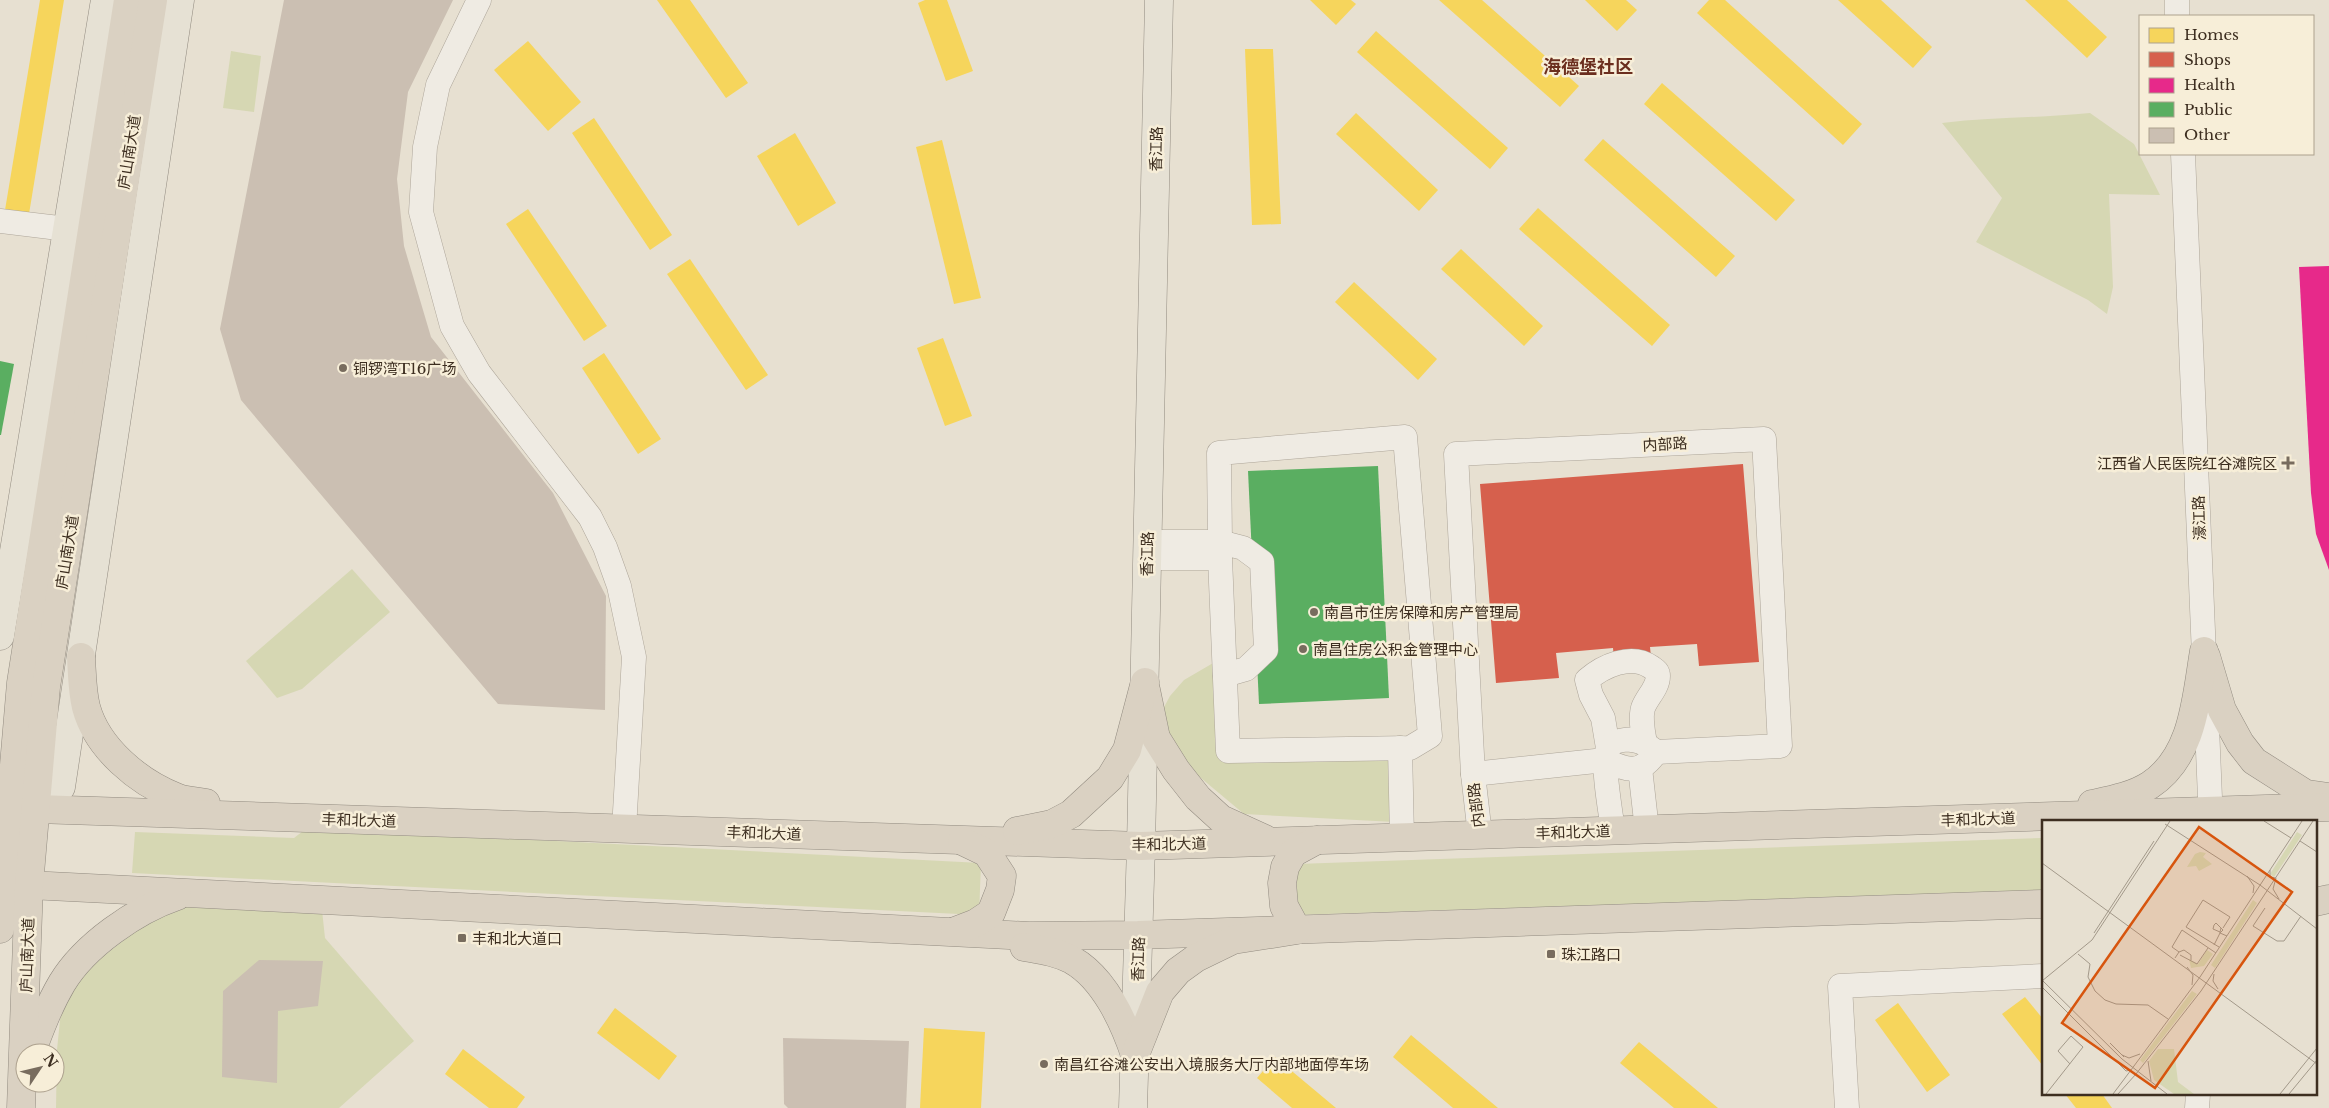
<svg xmlns="http://www.w3.org/2000/svg" width="2329" height="1108" viewBox="0 0 2329 1108" font-family="'Libre Baskerville','Noto Sans SC',serif">
	<style>
		.green { fill: #d6d7b3 }
		.homes { fill: #f6d55c }
		.shops { fill: #d6604d }
		.health { fill: #e7298a }
		.public { fill: #5aae61 }
		.building { fill: #cbbfb2 }
		.lines { fill: none; stroke-linecap: round; stroke-linejoin: round }
		.minor-casing { stroke: #ada599; stroke-width: 25 }
		.major-casing { stroke: #928b80; stroke-width: 29 }
		.highway-casing { stroke: #928b80; stroke-width: 29 }
		.minor { stroke: #efebe3; stroke-width: 24 }
		.major { stroke: #e6e1d4; stroke-width: 28 }
		.highway { stroke: #dad1c2; stroke-width: 28 }
		.poi-dot { fill: #786c5e; stroke: #f7eed8; stroke-width: 2 }
		.labels { text-anchor: middle; dominant-baseline: central; stroke-width: 5; stroke-linejoin: round; paint-order: stroke }
		.street-label { font-size: 15px; fill: #3d2e20; stroke: #f7eed8 }
		.poi-label { font-size: 15px; fill: #3d2e20; stroke: #f7eed8; text-anchor: start }
		.quarter-label { font-size: 18px; font-weight: bold; fill: #6b2e1e; stroke: #f7eed8 }
		.inset-road { fill: none; stroke: #a3998a; stroke-width: 1 }
		.view { fill: #d7550e; fill-opacity: 0.15; stroke: #d7550e; stroke-width: 2.5 }
		.inset-edge { fill: none; stroke: #3d2e20; stroke-width: 2.5 }
	</style>
	<rect width="100%" height="100%" fill="#e7e0d1"/>
	<g class="green">
		<path d="M231,51L261,56L254,112L223,108Z"/>
		<path d="M2090,113L2134,144L2160,195L2109,194L2113,287L2107,314L2088,300L1976,242L2002,198L1942,123C1991,117 2040,118 2090,113Z"/>
		<path d="M352,569L390,612L302,689L277,698L246,661Z"/>
		<path d="M1220,659L1225,755L1394,749L1395,822L1244,814L1171,753L1156,722L1170,696L1184,680Z"/>
		<path d="M307,828L981,863L979,915L132,873L135,832L294,838Z"/>
		<path d="M2042,838L2043,891L1296,915L1297,864Z"/>
		<path d="M182,906L322,910L325,938L414,1041L339,1108H56L57,1050L61,1010L81,974L143,925Z"/>
	</g>
	<g class="homes">
		<path d="M40,0H64L29,214L5,210Z"/>
		<path d="M657,0H690L748,83L726,98Z"/>
		<path d="M925,0H947L973,71L946,81L918,3Z"/>
		<path d="M1310,0H1351L1356,4L1336,25Z"/>
		<path d="M1439,0H1482L1579,86L1560,107Z"/>
		<path d="M1585,0H1626L1637,10L1617,31Z"/>
		<path d="M1709,0H1725L1862,124L1843,145L1697,13Z"/>
		<path d="M1838,0H1881L1932,47L1913,68Z"/>
		<path d="M2025,0H2067L2107,37L2087,58Z"/>
		<path d="M1376,31L1508,148L1490,169L1357,52Z"/>
		<path d="M528,41L581,102L548,131L494,70Z"/>
		<path d="M1245,49H1273L1281,224L1252,225Z"/>
		<path d="M1662,83L1795,200L1776,221L1644,104Z"/>
		<path d="M1356,113L1438,190L1419,211L1336,134Z"/>
		<path d="M594,118L672,235L650,250L572,133Z"/>
		<path d="M795,133L836,203L798,226L757,156Z"/>
		<path d="M1603,139L1735,256L1716,277L1584,160Z"/>
		<path d="M942,140L981,298L954,304L916,147Z"/>
		<path d="M1538,208L1670,325L1652,346L1519,229Z"/>
		<path d="M528,209L607,326L584,341L506,224Z"/>
		<path d="M1461,249L1543,326L1524,346L1441,269Z"/>
		<path d="M690,259L768,375L746,390L667,274Z"/>
		<path d="M1354,282L1437,359L1418,380L1335,302Z"/>
		<path d="M943,338L972,416L945,426L917,348Z"/>
		<path d="M604,353L661,439L638,454L582,368Z"/>
		<path d="M2025,997L2043,1019V1066L2002,1014Z"/>
		<path d="M1898,1003L1950,1075L1927,1092L1875,1020Z"/>
		<path d="M615,1008L677,1056L659,1080L597,1033Z"/>
		<path d="M924,1028L985,1032L981,1108H920Z"/>
		<path d="M1411,1035L1498,1108H1453L1393,1057Z"/>
		<path d="M1639,1042L1718,1108H1674L1620,1063Z"/>
		<path d="M463,1049L525,1097L517,1108H489L445,1074Z"/>
		<path d="M1275,1057L1336,1108H1292L1257,1078Z"/>
		<path d="M2065,1094H2102L2112,1108H2076Z"/>
	</g>
	<path class="shops" d="M1743,464L1759,662L1699,666L1697,644L1650,647L1652,667L1615,670L1613,648L1556,653L1559,678L1496,683L1480,484Z"/>
	<path class="health" d="M2329,266V570L2316,534L2311,493L2299,267Z"/>
	<g class="public">
		<path d="M0,361L14,364L1,435H0Z"/>
		<path d="M1378,466L1389,698L1259,704L1248,471Z"/>
	</g>
	<g class="building">
		<path d="M284,0H453L408,92L397,179L404,246L431,337L553,493L606,596L605,710L498,704L241,400L220,329Z"/>
		<path d="M259,960L323,961L318,1006L278,1011L277,1083L222,1077L223,991Z"/>
		<path d="M783,1038L909,1041L906,1108H788L784,1104Z"/>
	</g>
	<g class="lines">
		<g class="minor-casing">
			<g id="minor">
				<path d="M479,0L438,85L425,147L421,212L452,326L479,373L590,517L605,547L619,586L634,657L624,829"/>
				<path d="M2177,0V16"/>
				<path d="M2183,154L2211,822"/>
				<path d="M0,221L67,229"/>
				<path d="M1220,556V542L1243,548L1262,562L1266,650L1246,669L1225,675"/>
				<path d="M1147,558H1220L1228,751L1410,748L1430,736L1405,437L1219,453L1220,542H1147"/>
				<path d="M1400,748L1402,837"/>
				<path d="M1608,748L1603,718L1591,695L1587,680C1603,666 1631,653 1651,667C1655,670 1658,671 1658,676C1658,688 1647,697 1643,708C1640,719 1643,732 1645,743"/>
				<path d="M1640,768L1647,830"/>
				<path d="M1473,774L1605,760C1627,771 1641,775 1656,752C1646,744 1637,738 1624,740C1617,741 1611,742 1608,749C1601,763 1611,813 1613,831"/>
				<path d="M1480,835L1473,774L1456,454L1764,439L1780,746L1656,752"/>
				<path d="M1847,1108L1840,986L2043,976"/>
				<path d="M2197,1108L2198,1094"/>
			</g>
		</g>
		<g class="major-casing">
			<g id="major">
				<path d="M0,636L105,0"/>
				<path d="M36,809L61,787L180,0"/>
				<path d="M1133,1108L1141,846L1159,0"/>
			</g>
		</g>
		<g class="highway-casing">
			<g id="highway">
				<path d="M2206,656L2222,710L2240,743L2254,761L2306,794L2329,797"/>
				<path d="M81,657C82,673 82,691 86,707C97,748 138,782 176,797C185,801 196,801 206,803"/>
				<path d="M1146,690L1156,738L1176,770L1198,798L1221,819L1265,839"/>
				<path d="M2092,804C2111,800 2133,796 2150,785C2194,756 2196,698 2204,651"/>
				<path d="M8,813L36,809L1141,846L2329,807"/>
				<path d="M1017,831L1052,824L1071,814L1110,778L1127,750L1145,682"/>
				<path d="M4,879L29,885L1029,936L1138,935L2043,904"/>
				<path d="M2315,902L2329,899"/>
				<path d="M0,929L21,683L128,0"/>
				<path d="M955,931L976,923L991,913L1000,890L1002,876L987,853L962,841"/>
				<path d="M1024,947C1041,950 1057,952 1072,960C1104,978 1124,1022 1135,1055"/>
				<path d="M31,1053C40,1029 49,1005 62,983C85,945 136,910 177,896"/>
				<path d="M1135,1055L1160,992L1178,971L1196,958L1233,940L1297,930L1284,906L1282,883L1285,867L1293,853L1317,840"/>
				<path d="M21,1108L29,885L46,687L153,0"/>
			</g>
		</g>
		<use href="#minor" class="minor"/>
		<use href="#major" class="major"/>
		<use href="#highway" class="highway"/>
	</g>
	<g class="poi-dot">
		<circle cx="343" cy="368" r="5"/>
		<path d="M2285.5 455.5h5v5h5v5h-5v5h-5v-5h-5v-5h5z"/>
		<circle cx="1314" cy="612" r="5"/>
		<circle cx="1303" cy="649" r="5"/>
		<rect x="457" y="933" width="10" height="10" rx="2.5"/>
		<rect x="1546" y="949" width="10" height="10" rx="2.5"/>
		<circle cx="1044" cy="1064" r="5"/>
	</g>
	<g class="labels">
		<g class="street-label">
			<text transform="translate(1156 149) rotate(-89)">香江路</text>
			<text transform="translate(129 152) rotate(-81)">庐山南大道</text>
			<text transform="translate(1665 444) rotate(-3)">内部路</text>
			<text transform="translate(2199 518) rotate(-92)">濠江路</text>
			<text transform="translate(67 552) rotate(-81)">庐山南大道</text>
			<text transform="translate(1147 554) rotate(-89)">香江路</text>
			<text transform="translate(1476 805) rotate(-97)">内部路</text>
			<text transform="translate(1978 819) rotate(-2)">丰和北大道</text>
			<text transform="translate(359 820) rotate(2)">丰和北大道</text>
			<text transform="translate(1573 832) rotate(-2)">丰和北大道</text>
			<text transform="translate(764 833) rotate(2)">丰和北大道</text>
			<text transform="translate(1169 844) rotate(-1)">丰和北大道</text>
			<text transform="translate(27 955) rotate(-88)">庐山南大道</text>
			<text transform="translate(1138 959) rotate(-88)">香江路</text>
		</g>
		<g class="poi-label">
			<text x="353" y="368">铜锣湾T16广场</text>
			<text x="2277" y="463" text-anchor="end">江西省人民医院红谷滩院区</text>
			<text x="1324" y="612">南昌市住房保障和房产管理局</text>
			<text x="1313" y="649">南昌住房公积金管理中心</text>
			<text x="472" y="938">丰和北大道口</text>
			<text x="1561" y="954">珠江路口</text>
			<text x="1054" y="1064">南昌红谷滩公安出入境服务大厅内部地面停车场</text>
		</g>
		<g class="quarter-label">
			<text x="1588" y="67">海德堡社区</text>
		</g>
	</g>
	<g transform="translate(2042 820)">
		<rect width="275" height="275" fill="#e7e0d1"/>
		<path d="M255,12L260,15L232,57L228,54ZM158,32L164,33L161,37L170,44L157,51L154,46L145,47L153,34ZM211,80L215,83L173,148L169,145ZM165,130L171,134L162,146L149,148L147,139L156,144ZM150,171L155,174L101,243L98,240ZM116,229H132L136,262L152,274H132L112,260L107,241Z" fill="#d6d7b3"/>
		<path class="inset-road" d="M222,1L249,18M123,4L218,65L275,109M258,21L275,32M0,43L275,244M228,50V57L234,58L231,69L237,79M205,56L212,66L211,73M223,88L211,106L235,121H242L259,96M178,112L171,109L172,105L174,103L179,108M52,113L112,21M172,125L178,113L181,110L179,108L178,112V113L185,116M177,127L144,107L161,80L188,97L181,108M137,132L142,130L149,135V140M36,134L48,144L46,157L53,171L63,180L74,184L106,185L126,199M138,135L155,144L166,128M133,138L137,132L130,127L140,110L174,133M145,147L151,155L150,165M172,154L171,161L176,169M0,160L80,239L125,274M0,161L50,120L128,1M0,167L84,251L89,250L71,274M68,223L82,237M80,235L87,238L98,234M106,241L109,261M89,250L158,157L260,1M94,254L159,171L271,1M4,274L41,227L29,216L16,231L28,244M76,274L94,254M238,274L275,228M247,274L275,240"/>
		<path class="view" d="M157,7L250,72L113,268L20,203Z"/>
		<rect width="275" height="275" class="inset-edge"/>
	</g>
	<rect x="2139" y="15" width="175" height="140" fill="#f7eed8" stroke="#ada18e"/>
	<rect x="2149" y="28" width="25" height="15" fill="#f6d55c" stroke="#ada18e"/>
	<text x="2184" y="40" font-size="15" fill="#3d2e20">Homes</text>
	<rect x="2149" y="52" width="25" height="15" fill="#d6604d" stroke="#ada18e"/>
	<text x="2184" y="65" font-size="15" fill="#3d2e20">Shops</text>
	<rect x="2149" y="78" width="25" height="15" fill="#e7298a" stroke="#ada18e"/>
	<text x="2184" y="90" font-size="15" fill="#3d2e20">Health</text>
	<rect x="2149" y="102" width="25" height="15" fill="#5aae61" stroke="#ada18e"/>
	<text x="2184" y="115" font-size="15" fill="#3d2e20">Public</text>
	<rect x="2149" y="128" width="25" height="15" fill="#cbbfb2" stroke="#ada18e"/>
	<text x="2184" y="140" font-size="15" fill="#3d2e20">Other</text>
	<g transform="translate(40 1068) rotate(55)"><circle r="24" fill="#f7eed8" stroke="#ada18e"/>
	<path d="M0-4L9 19L0 12L-9 19Z" fill="#786c5e"/>
	<text y="-8" font-size="14" font-weight="bold" text-anchor="middle" fill="#3d2e20">N</text>
	</g>
</svg>
